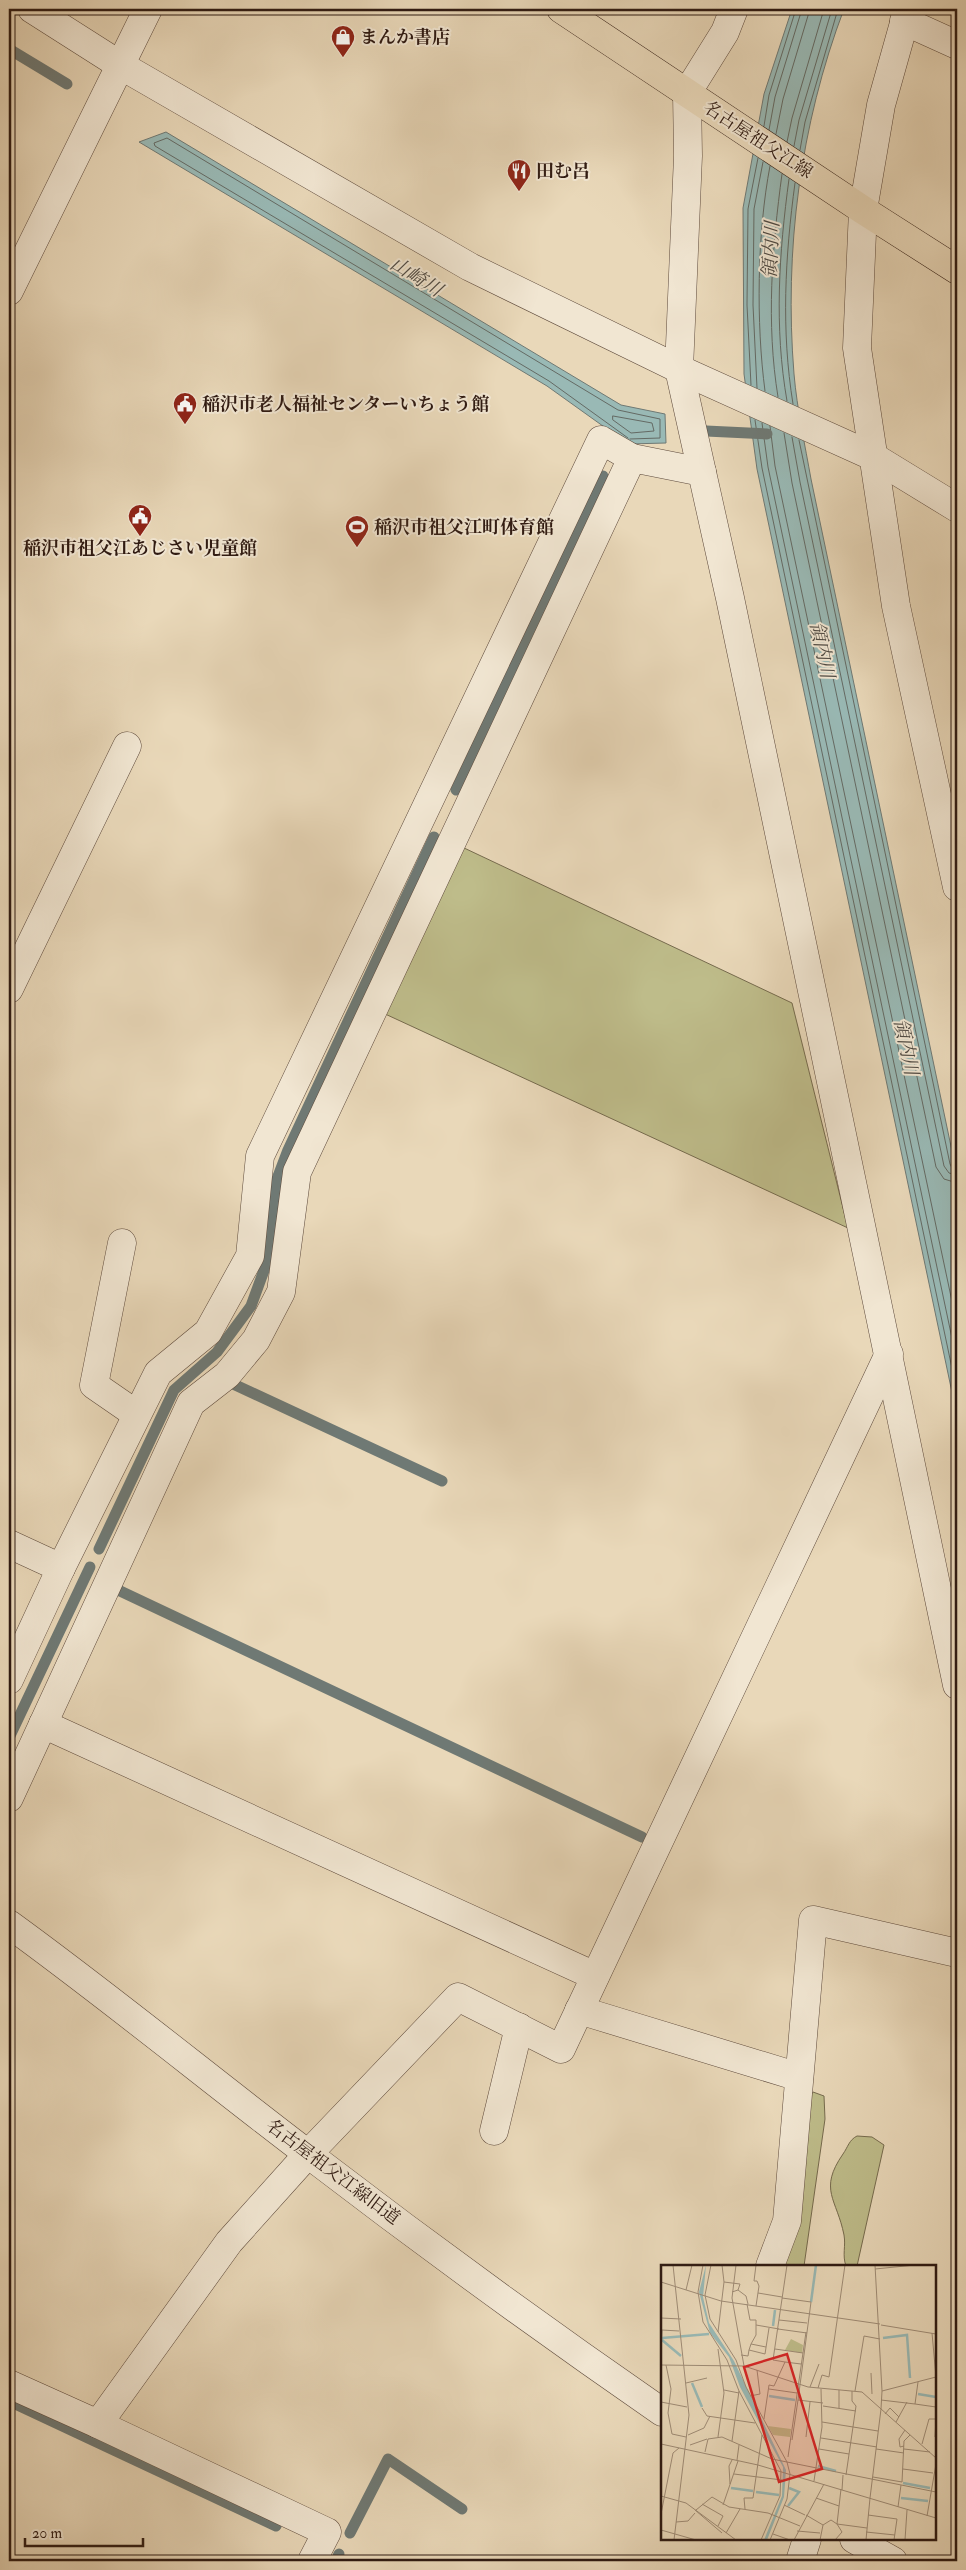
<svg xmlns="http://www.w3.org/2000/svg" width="966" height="2570" viewBox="0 0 966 2570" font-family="'IM FELL Double Pica','Noto Serif JP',serif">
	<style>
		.green { fill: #bebc8a; stroke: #766b4e }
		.water { fill: #99b9b5; stroke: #6f7974 }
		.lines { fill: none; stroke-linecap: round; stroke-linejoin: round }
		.shore { stroke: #646a64; stroke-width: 1 }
		.stream { stroke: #6f7974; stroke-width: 11 }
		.minor-casing { stroke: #5e4a3c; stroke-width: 29 }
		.major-casing { stroke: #2f1a12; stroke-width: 29 }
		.minor { stroke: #f1e6d2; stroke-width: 28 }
		.major { stroke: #e9d8b9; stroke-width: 28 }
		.labels { text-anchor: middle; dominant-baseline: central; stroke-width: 4; stroke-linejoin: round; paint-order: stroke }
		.poi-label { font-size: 18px; font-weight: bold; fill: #2f1a12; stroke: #f1e6d2; text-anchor: start }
		.street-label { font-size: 18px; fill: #2f1a12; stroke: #f1e6d2 }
		.water-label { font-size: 19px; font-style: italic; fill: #4f4a43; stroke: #f1e6d2 }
		.inset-river { fill: none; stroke: #99b9b5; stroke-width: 2.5 }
		.inset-road { fill: none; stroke: #9f8c76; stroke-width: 1 }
		.view { fill: #d62828; fill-opacity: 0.15; stroke: #d62828; stroke-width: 2.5 }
		.inset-edge { fill: none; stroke: #2f1a12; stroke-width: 2.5 }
	</style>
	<rect width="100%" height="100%" fill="#e9d8b9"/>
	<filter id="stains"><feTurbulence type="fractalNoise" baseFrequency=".004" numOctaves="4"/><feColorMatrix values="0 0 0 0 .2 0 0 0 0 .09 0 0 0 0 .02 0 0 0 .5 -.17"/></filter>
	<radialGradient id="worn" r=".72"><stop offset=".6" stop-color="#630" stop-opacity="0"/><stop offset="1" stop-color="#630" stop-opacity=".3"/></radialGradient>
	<g class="green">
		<path d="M462,847L792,1003L848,1228L383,1013Z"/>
		<path d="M813,2092L824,2096L825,2119L804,2266H778L808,2099Z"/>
		<path d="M857,2136L872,2137L884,2145L857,2266H846C842,2255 846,2246 844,2235C837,2199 818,2190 843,2154C848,2147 849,2140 857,2136Z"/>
	</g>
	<g class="water">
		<path d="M792,9H844C800,125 784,251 794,374C797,409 805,445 811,479L957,1175V1416L757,469L744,374L743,208L764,94Z"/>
		<path d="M166,132L621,405L665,414L666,443L628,444L547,386L139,142Z"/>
	</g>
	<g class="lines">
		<g class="shore">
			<path d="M764,126L769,95L796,9"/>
			<path d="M769,130L775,97L802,9"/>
			<path d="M776,134L783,99L810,9"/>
			<path d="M787,142L792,118L824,9"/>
			<path d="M794,146L799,120L832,9"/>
			<path d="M800,150L805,122L838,9"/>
			<path d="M751,385L747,305L748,209L758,158"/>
			<path d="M757,388L753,305L754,209L763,162"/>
			<path d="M765,391C756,323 757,234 770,166"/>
			<path d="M778,397C766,323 772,248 782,174"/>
			<path d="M787,401C774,327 779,253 789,179"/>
			<path d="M793,404C781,330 785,257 795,183"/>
			<path d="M613,416L652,423L654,431L631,433L613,420Z"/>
			<path d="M755,420L762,468L957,1392"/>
			<path d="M762,423L768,467L957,1362"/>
			<path d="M770,426L775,466L957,1325"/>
			<path d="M784,433L792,483L936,1167L944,1179L957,1183"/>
			<path d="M792,437L800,482L944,1166L949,1173L957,1175"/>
			<path d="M628,438L549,381L155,146L154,143L167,138L618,410L660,419V438L630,439"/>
			<path d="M799,440L950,1164L952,1168L957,1169"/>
		</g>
		<g class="stream">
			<path d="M9,49L67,84"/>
			<path d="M706,431L767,434"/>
			<path d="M456,790L603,476"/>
			<path d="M231,1383L442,1481"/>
			<path d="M99,1549L174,1390L217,1352L251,1306L266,1265L277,1179L288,1150L434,837"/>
			<path d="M118,1590L642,1837"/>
			<path d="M9,1738L90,1567"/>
			<path d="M9,2401L276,2526"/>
			<path d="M350,2533L388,2459L462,2509"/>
			<path d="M336,2561L339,2554"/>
		</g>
		<g class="minor-casing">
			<g id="minor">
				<path d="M32,9L120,65L470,267L679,369L872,456L957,508"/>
				<path d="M734,9L725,32L687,93L688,156L679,369L730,598L957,1685"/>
				<path d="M908,9L881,105L863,210L857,348L896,606L957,887"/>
				<path d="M904,21L957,45"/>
				<path d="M9,291L148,9"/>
				<path d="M9,989L127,746"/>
				<path d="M122,1243L94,1385L136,1414"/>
				<path d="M9,1544L61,1568L9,1680"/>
				<path d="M61,1568L158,1373L208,1332L250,1256L260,1156L601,440L632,458L702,472"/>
				<path d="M43,1724L595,1976"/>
				<path d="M9,1798L191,1403L227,1375L256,1340L281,1292L297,1172L632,458"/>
				<path d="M9,1924C111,1998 208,2078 308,2154C424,2243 542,2329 662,2412"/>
				<path d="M579,2010L799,2077"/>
				<path d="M494,2131L519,2027"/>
				<path d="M770,2266L787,2221L813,1920L957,1953"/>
				<path d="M9,2384L98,2424"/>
				<path d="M854,2539L893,2561"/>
				<path d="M312,2561L327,2532L98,2424L229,2242L308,2154L458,1997L561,2049L889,1354"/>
				<path d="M800,2561L807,2539"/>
			</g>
		</g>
		<g class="major-casing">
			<path id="major" d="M561,9L863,210L957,270"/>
		</g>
		<use href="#minor" class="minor"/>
		<use href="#major" class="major"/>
	</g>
	<defs>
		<g id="shop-pin" transform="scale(1.25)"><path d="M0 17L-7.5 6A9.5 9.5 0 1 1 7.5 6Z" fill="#8f2418" stroke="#f1e6d2"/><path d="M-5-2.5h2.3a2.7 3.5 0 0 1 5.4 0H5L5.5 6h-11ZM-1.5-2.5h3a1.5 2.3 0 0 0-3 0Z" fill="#fff"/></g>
		<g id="restaurant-pin" transform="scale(1.25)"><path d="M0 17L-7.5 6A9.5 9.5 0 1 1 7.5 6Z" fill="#8f2418" stroke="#f1e6d2"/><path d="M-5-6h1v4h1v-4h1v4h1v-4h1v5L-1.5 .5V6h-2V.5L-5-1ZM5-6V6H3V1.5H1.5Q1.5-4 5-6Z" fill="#fff"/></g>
		<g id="civic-pin" transform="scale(1.25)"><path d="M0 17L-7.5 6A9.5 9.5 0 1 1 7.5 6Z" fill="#8f2418" stroke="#f1e6d2"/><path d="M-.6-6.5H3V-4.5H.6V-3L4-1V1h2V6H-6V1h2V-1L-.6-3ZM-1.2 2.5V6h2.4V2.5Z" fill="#fff"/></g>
		<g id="stadium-pin" transform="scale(1.25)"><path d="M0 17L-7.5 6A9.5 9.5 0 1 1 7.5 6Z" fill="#8f2418" stroke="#f1e6d2"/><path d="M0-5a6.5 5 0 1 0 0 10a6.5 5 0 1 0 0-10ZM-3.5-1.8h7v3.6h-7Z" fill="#fff"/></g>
	</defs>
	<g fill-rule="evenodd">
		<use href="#shop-pin" x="343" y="37"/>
		<use href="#restaurant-pin" x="519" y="171"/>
		<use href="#civic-pin" x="185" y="404"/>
		<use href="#civic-pin" x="140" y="516"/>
		<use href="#stadium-pin" x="357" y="527"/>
	</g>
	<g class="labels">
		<g class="poi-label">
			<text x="360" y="37">まんか書店</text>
			<text x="536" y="171">田む呂</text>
			<text x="202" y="404">稲沢市老人福祉センターいちょう館</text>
			<text x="374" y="527">稲沢市祖父江町体育館</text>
			<text x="140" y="548" text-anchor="middle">稲沢市祖父江あじさい児童館</text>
		</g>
		<g class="street-label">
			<text transform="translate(758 140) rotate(33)">名古屋祖父江線</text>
			<text transform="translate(333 2172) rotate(37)">名古屋祖父江線旧道</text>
		</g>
		<g class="water-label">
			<text transform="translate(771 250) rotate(-87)">領内川</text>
			<text transform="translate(416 277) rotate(32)">山崎川</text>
			<text transform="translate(822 650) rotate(78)">領内川</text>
			<text transform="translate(906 1047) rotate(78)">領内川</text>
		</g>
	</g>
	<g transform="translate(661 2265)">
		<rect width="275" height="275" fill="#e9d8b9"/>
		<path d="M130,74L142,80L141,88L124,85ZM107,161L130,164L129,172L112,170Z" fill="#bebc8a"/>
		<path d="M45,0L42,32L48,58L73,96L125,205L123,232L106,275H103L121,231L122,202L79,122L68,92L49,68L38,27Z" fill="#99b9b5"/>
		<path class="inset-river" d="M150,37L155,0M112,61L114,45M1,73L48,69M222,73L246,70L249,113M1,75L20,91M31,118L41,142M257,129L275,132M108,131L134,135M157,201L175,206M242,218L269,223M70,223L92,226M95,227L118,230M240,233L267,236M127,241L138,227L128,223"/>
		<path class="inset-road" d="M12,0L28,150L13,275M42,0L37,27L42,57L66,95L78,126L120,206L119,231L100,275M50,0L44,30L49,54L75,95L85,122L126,197L129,209L126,234L109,275M75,0L71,33L83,101M95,0L93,16H96L98,21L95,41M214,0L221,126M214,4L254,0M0,17L60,36L219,59M63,17L79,19L77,25M25,25L31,0M71,27L77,25L85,31L87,39M97,28L121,32M121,33L150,37L137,135L162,138M86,39L89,55H95V70L90,79M0,53L20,54M118,55L146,58M95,60L118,64M220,60L275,69M117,64L146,68M1,65L18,66M57,67L63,17L61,0M271,68L275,112M114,84L142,88M88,85L90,79L105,82M0,89L1,65M80,90L87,91L88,85L104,89L108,63M124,97L140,99M0,100L83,101L147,122L201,127L275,193M5,100L10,124L7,148L11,169L25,172M210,108L211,129M257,117L254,139L275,142M25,118L46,113M149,122L158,99M157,123L161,110L168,112L184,0M108,124L136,128M63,125L78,128M178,125V143M194,126L203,71L219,74M89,131L99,129L96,105M220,135L254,139M0,137L26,142M162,141L195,146M41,143L46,151L94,158M220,144L221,126L275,112M224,149L229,143L238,152M103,154L108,120L113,121L124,97L112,95L126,0M161,157L217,166M235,157L246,137M27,170L43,163L49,151M57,172L63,128L57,84M145,172L149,137M274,172L275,153M160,173L216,182M131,175L137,135M71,176L78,126M0,179L97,200L275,253M261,179L268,154H274M29,180L46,174M243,181L239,182L238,174L244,165M158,184L188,189M215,184L243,188M243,184L269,187M44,187L47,174L61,172L111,194L275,227M127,192L145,67M76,195L78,180M242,204L272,208M73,209L121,215M185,210L195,141L191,136V126M212,212L241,217L243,176L249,170M153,216L161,162L160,124M69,219L68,201L71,195M181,225L182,210M0,231L25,238L75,275M155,233L178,241M209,233L220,144M41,239L62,251L57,261M62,240L77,196M123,240L144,250M237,242L240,220M84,244L83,233H92L101,170M34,245L61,268M35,245L51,232L68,242L107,248L139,261M0,249L12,188L18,183M145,250L162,260L159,275M207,250L236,254L233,275M266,251L275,199M15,257L27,256L34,248M176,259L180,224M176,259L206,263M162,260L170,255L176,259L181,267L174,275M0,265L35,275M136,266L159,268M205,267L234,270M65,268L79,244M112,269L129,275M133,275L163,219M205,275L209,233M244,275L246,245"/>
		<path class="view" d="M126,89L161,204L118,217L83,102Z"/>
		<rect width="275" height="275" class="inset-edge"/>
	</g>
	<rect width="966" height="2570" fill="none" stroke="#e9d8b9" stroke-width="30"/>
	<rect x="10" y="10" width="946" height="2550" fill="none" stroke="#2f1a12" stroke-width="2.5"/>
	<rect x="15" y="15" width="936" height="2540" fill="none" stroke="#2f1a12"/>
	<path d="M25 2538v8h118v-8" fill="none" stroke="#2f1a12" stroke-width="2.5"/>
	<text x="32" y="2538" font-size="15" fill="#2f1a12" stroke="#f1e6d2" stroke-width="4" paint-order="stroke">20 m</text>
	<rect width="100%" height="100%" filter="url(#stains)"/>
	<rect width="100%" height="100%" fill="url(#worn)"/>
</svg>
